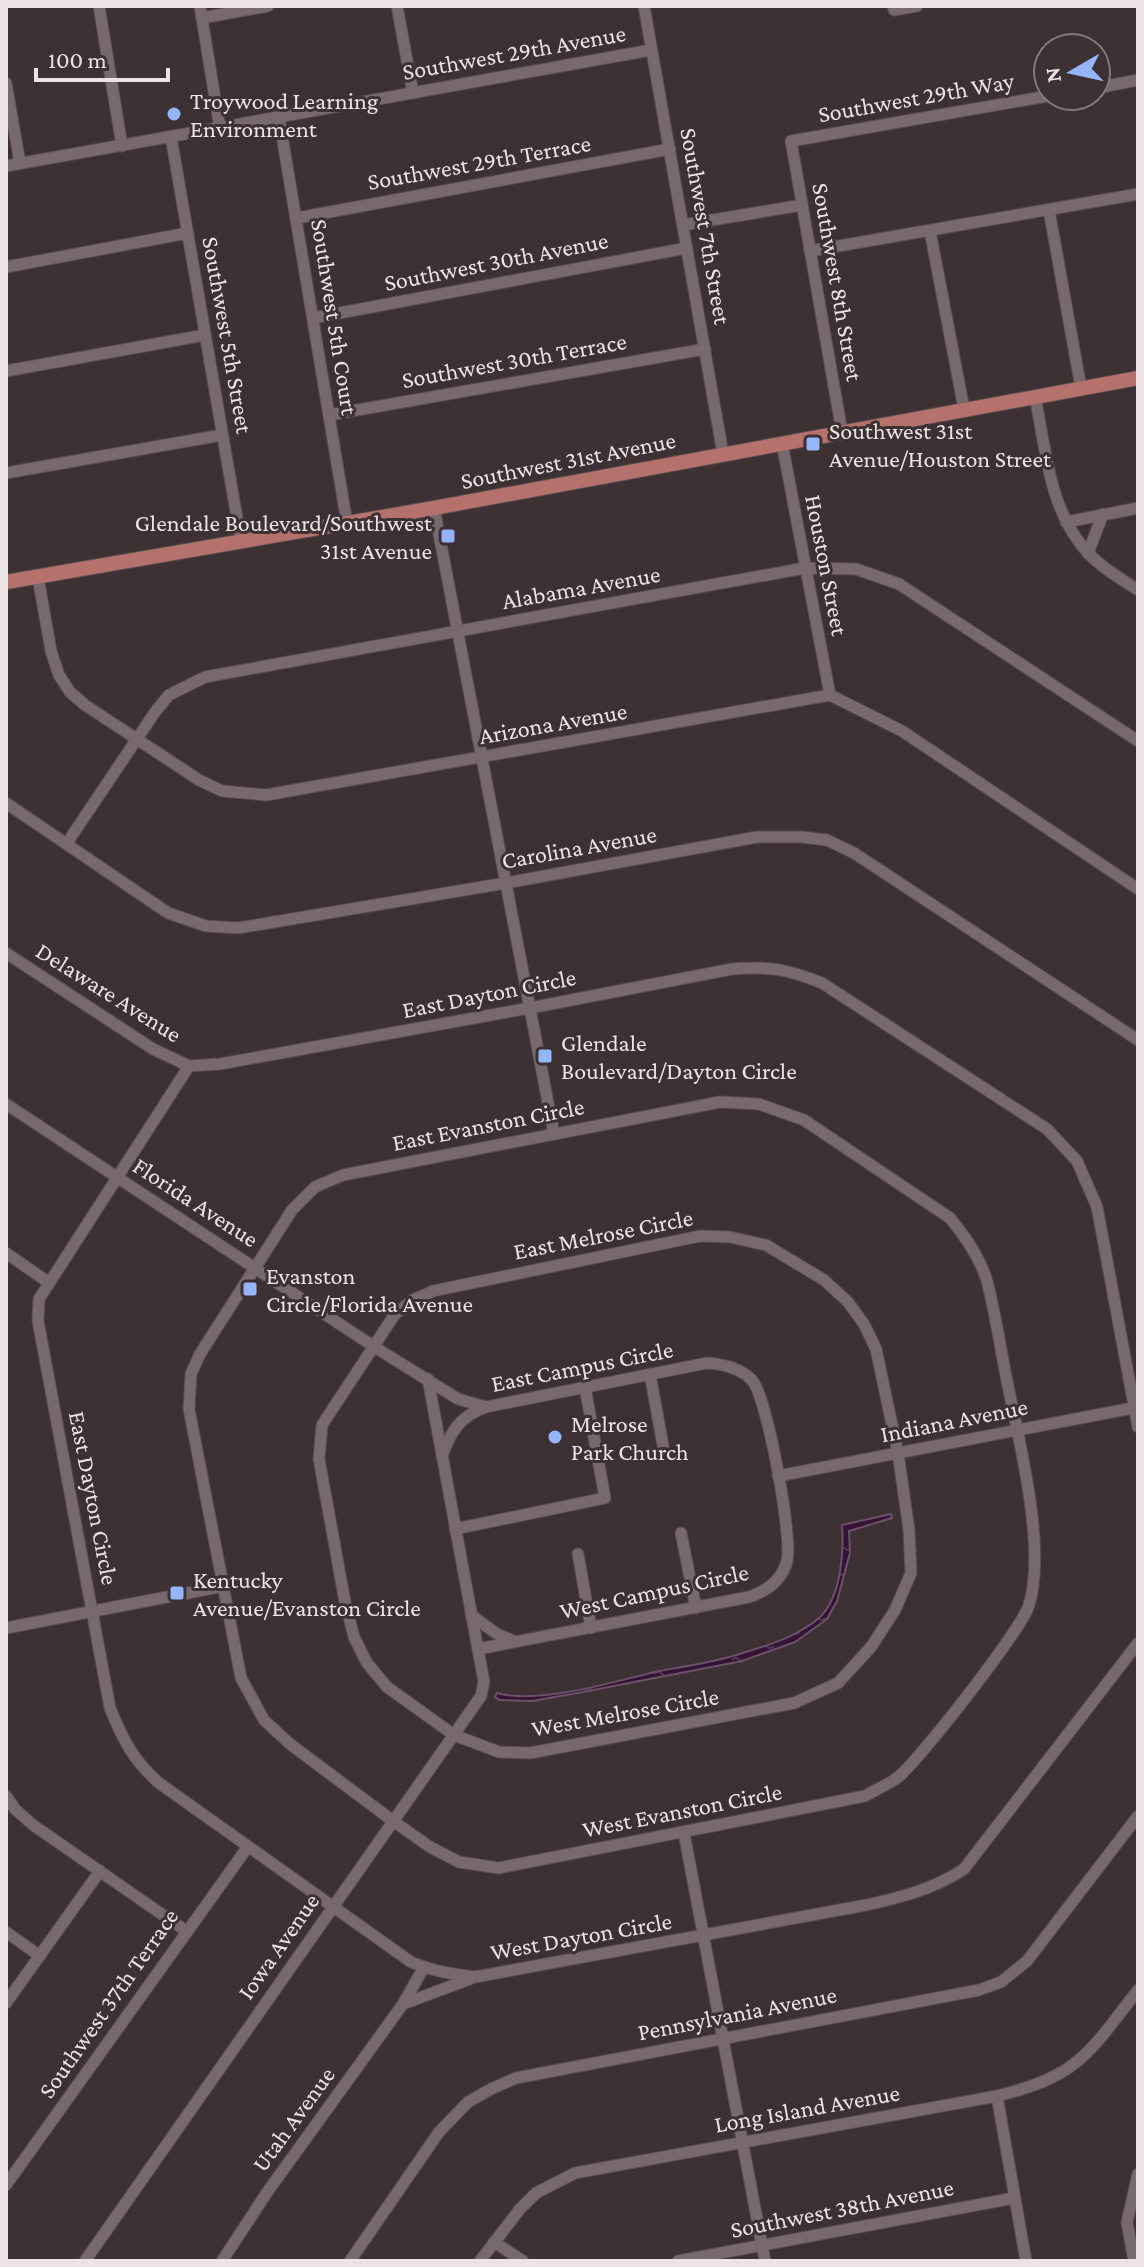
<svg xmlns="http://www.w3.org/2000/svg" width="1144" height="2267" viewBox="0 0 1144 2267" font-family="'Crimson Pro',serif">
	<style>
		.water { fill: url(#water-ripples); stroke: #6b516a; stroke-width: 2 }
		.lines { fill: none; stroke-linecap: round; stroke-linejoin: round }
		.minor-casing { stroke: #584d4f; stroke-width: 13 }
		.major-casing { stroke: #584d4f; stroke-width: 16 }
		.minor { stroke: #78696c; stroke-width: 11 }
		.major { stroke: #b5726d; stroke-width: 14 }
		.poi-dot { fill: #95b6fd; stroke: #3d3133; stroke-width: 3 }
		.labels { text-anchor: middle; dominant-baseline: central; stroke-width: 6; stroke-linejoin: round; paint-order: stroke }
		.street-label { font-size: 24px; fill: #ebe3e4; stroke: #3d3133 }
		.poi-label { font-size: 24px; fill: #ebe3e4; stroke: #3d3133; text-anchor: start }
	</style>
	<defs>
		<pattern id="water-ripples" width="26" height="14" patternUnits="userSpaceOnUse" patternTransform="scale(2)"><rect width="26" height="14" fill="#341335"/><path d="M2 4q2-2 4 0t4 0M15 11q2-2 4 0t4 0" fill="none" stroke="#523552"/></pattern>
	</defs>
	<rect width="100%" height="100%" fill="#3d3133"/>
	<path class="water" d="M891,1514L892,1518L849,1531L850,1553L837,1601L827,1619L795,1642L742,1661L583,1692L532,1701L500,1700L495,1697L497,1693C539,1705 616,1681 659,1671C687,1666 716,1662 743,1653C769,1645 799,1636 820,1617C841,1597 844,1552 842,1525Z"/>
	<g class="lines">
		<g class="minor-casing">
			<g id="minor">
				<path d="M99,6L122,146"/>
				<path d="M200,6L220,129"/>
				<path d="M397,6L413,93"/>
				<path d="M644,6L723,454"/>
				<path d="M893,6L894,10L917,6"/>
				<path d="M202,18L268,6"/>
				<path d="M6,83L20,163"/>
				<path d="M1096,88L1138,80"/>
				<path d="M279,118L347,523"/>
				<path d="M171,137L241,541"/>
				<path d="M6,166L651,50"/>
				<path d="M1049,210L1081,388"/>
				<path d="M297,218L670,149"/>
				<path d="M683,225L802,205"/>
				<path d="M930,231L964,409"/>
				<path d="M810,251L1138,194"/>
				<path d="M6,267L188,233"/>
				<path d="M313,318L687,248"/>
				<path d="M6,371L205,335"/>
				<path d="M1035,396C1046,450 1049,511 1088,553C1102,568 1121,579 1138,590"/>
				<path d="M329,415L705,349"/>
				<path d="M842,432L791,141L1048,96"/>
				<path d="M782,443L830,695"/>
				<path d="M6,473L222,435"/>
				<path d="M434,508L554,1134"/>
				<path d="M1066,522L1138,508"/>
				<path d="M1088,553L1103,514"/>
				<path d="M38,577L51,651L59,675L70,692L85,705L199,780L222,791L266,795L830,695L902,731L1138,889"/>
				<path d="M6,803L168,913L206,926L238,928L506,883L757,837H802L827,840L854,853L1138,1040"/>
				<path d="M67,843L155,712L169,695L205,677L805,568L856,569L899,584L1138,741"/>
				<path d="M6,953L153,1049L189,1066"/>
				<path d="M720,1102L759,1104L804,1120L950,1218C965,1236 980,1258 987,1281C995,1312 1000,1345 1006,1376C1018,1437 1047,1547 1029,1605C1022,1629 918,1762 897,1778C887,1785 875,1790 865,1796L499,1868L459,1862L430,1847L393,1821L290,1744L264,1720L241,1678L189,1409L191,1374L200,1354L292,1210L315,1187L343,1175Z"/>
				<path d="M6,1104L373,1346L458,1399L486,1407"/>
				<path d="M700,1236L730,1237L766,1245L824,1280L848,1302L864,1324L876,1349L898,1453L909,1530L911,1573L895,1610L871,1647L838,1683L794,1703L530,1753L499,1752L454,1735L387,1687L367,1663L354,1637L345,1602L319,1459L322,1425L395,1314L413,1300L433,1291Z"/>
				<path d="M6,1253L48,1282"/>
				<path d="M650,1374L664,1451"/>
				<path d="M1138,1427L1097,1207L1077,1161L1047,1129L822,983C787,969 769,966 732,969L530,1008L220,1064L189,1066L39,1299L38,1321L110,1708C123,1740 133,1760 159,1783L411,1962C432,1971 452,1974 475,1977L861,1906C899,1898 932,1890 964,1869L1138,1643"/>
				<path d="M442,1456C451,1431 460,1416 486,1407L707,1363C723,1364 740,1368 752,1380C767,1397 793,1538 787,1561C782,1580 767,1591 749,1597L478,1649"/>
				<path d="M778,1476L1138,1407"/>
				<path d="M455,1529L605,1498L585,1387"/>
				<path d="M681,1533L696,1608"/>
				<path d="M578,1554L591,1628"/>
				<path d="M471,1615L497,1634L514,1641"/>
				<path d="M6,1628L224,1586"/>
				<path d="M6,1796L15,1809L33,1825L186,1931"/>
				<path d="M684,1833L765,2261"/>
				<path d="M6,1932L40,1956"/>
				<path d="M6,2003L100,1871"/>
				<path d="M403,2004L470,1979"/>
				<path d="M997,2096L1026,2261"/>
				<path d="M6,2185L247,1848"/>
				<path d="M494,2242L523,2261"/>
				<path d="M85,2261L481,1696L484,1682L428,1379"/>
				<path d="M222,2261L268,2191L403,2004L424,1967"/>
				<path d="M350,2261L439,2132L468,2102L491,2089L516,2078L979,1990L1001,1982L1027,1961L1138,1816"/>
				<path d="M480,2261L520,2209L536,2193L575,2173L997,2096C1079,2076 1088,2054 1138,1990"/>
				<path d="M678,2261L1014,2198"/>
				<path d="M1134,2261L1127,2222L1138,2174"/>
			</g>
		</g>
		<g class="major-casing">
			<path id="major" d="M6,582L434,508L1138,378"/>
		</g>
		<use href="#minor" class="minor"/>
		<use href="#major" class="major"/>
	</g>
	<g class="poi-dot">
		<circle cx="174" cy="114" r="8"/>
		<rect x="805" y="436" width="16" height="16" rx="4"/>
		<rect x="440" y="528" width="16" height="16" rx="4"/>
		<rect x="537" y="1048" width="16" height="16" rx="4"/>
		<rect x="242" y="1281" width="16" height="16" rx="4"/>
		<circle cx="555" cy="1437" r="8"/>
		<rect x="169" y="1585" width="16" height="16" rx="4"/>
	</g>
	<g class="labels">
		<g class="street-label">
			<text transform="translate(514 52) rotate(-10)">Southwest 29th Avenue</text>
			<text transform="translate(916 97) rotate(-10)">Southwest 29th Way</text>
			<text transform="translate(479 162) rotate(-10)">Southwest 29th Terrace</text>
			<text transform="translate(706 226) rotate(80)">Southwest 7th Street</text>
			<text transform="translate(496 261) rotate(-11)">Southwest 30th Avenue</text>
			<text transform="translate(838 282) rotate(80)">Southwest 8th Street</text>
			<text transform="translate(335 317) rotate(81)">Southwest 5th Court</text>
			<text transform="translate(228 335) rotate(80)">Southwest 5th Street</text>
			<text transform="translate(514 360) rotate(-10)">Southwest 30th Terrace</text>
			<text transform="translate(568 460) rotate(-11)">Southwest 31st Avenue</text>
			<text transform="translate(827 565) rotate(79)">Houston Street</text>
			<text transform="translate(581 587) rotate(-10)">Alabama Avenue</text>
			<text transform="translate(553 723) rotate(-10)">Arizona Avenue</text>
			<text transform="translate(579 847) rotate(-10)">Carolina Avenue</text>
			<text transform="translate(109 992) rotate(32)">Delaware Avenue</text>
			<text transform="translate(489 993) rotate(-11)">East Dayton Circle</text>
			<text transform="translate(488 1124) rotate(-11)">East Evanston Circle</text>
			<text transform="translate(196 1202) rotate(33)">Florida Avenue</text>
			<text transform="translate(603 1234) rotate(-11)">East Melrose Circle</text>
			<text transform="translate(582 1366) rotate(-11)">East Campus Circle</text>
			<text transform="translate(954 1420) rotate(-11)">Indiana Avenue</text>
			<text transform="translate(94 1498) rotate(79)">East Dayton Circle</text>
			<text transform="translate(654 1591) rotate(-12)">West Campus Circle</text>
			<text transform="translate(625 1712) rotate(-10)">West Melrose Circle</text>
			<text transform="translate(682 1810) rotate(-11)">West Evanston Circle</text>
			<text transform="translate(581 1936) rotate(-10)">West Dayton Circle</text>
			<text transform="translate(278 1946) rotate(-55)">Iowa Avenue</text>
			<text transform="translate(108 2003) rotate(-55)">Southwest 37th Terrace</text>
			<text transform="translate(737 2013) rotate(-11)">Pennsylvania Avenue</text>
			<text transform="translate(807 2108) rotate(-10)">Long Island Avenue</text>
			<text transform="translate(293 2119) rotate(-54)">Utah Avenue</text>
			<text transform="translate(842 2208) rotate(-11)">Southwest 38th Avenue</text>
		</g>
		<g class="poi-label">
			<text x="190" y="100">Troywood Learning<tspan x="190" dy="28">Environment</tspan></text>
			<text x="829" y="430">Southwest 31st<tspan x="829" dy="28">Avenue/Houston Street</tspan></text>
			<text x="432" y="522" text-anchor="end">Glendale Boulevard/Southwest<tspan x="432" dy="28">31st Avenue</tspan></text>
			<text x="561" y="1042">Glendale<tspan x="561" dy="28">Boulevard/Dayton Circle</tspan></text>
			<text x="266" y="1275">Evanston<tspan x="266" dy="28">Circle/Florida Avenue</tspan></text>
			<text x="571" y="1423">Melrose<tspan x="571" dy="28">Park Church</tspan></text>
			<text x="193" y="1579">Kentucky<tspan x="193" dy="28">Avenue/Evanston Circle</tspan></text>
		</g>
	</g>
	<rect width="1144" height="2267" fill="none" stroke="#ebe3e4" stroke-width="16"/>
	<g transform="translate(1072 72) rotate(261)"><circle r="38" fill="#3d3133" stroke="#83787a" stroke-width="2"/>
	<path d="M0-6L14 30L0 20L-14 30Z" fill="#95b6fd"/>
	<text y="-12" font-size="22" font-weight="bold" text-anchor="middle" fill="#ebe3e4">N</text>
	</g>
	<path d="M36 68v12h132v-12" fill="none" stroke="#ebe3e4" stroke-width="4"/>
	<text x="48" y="68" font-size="24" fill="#ebe3e4" stroke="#3d3133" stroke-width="6" paint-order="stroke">100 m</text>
</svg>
